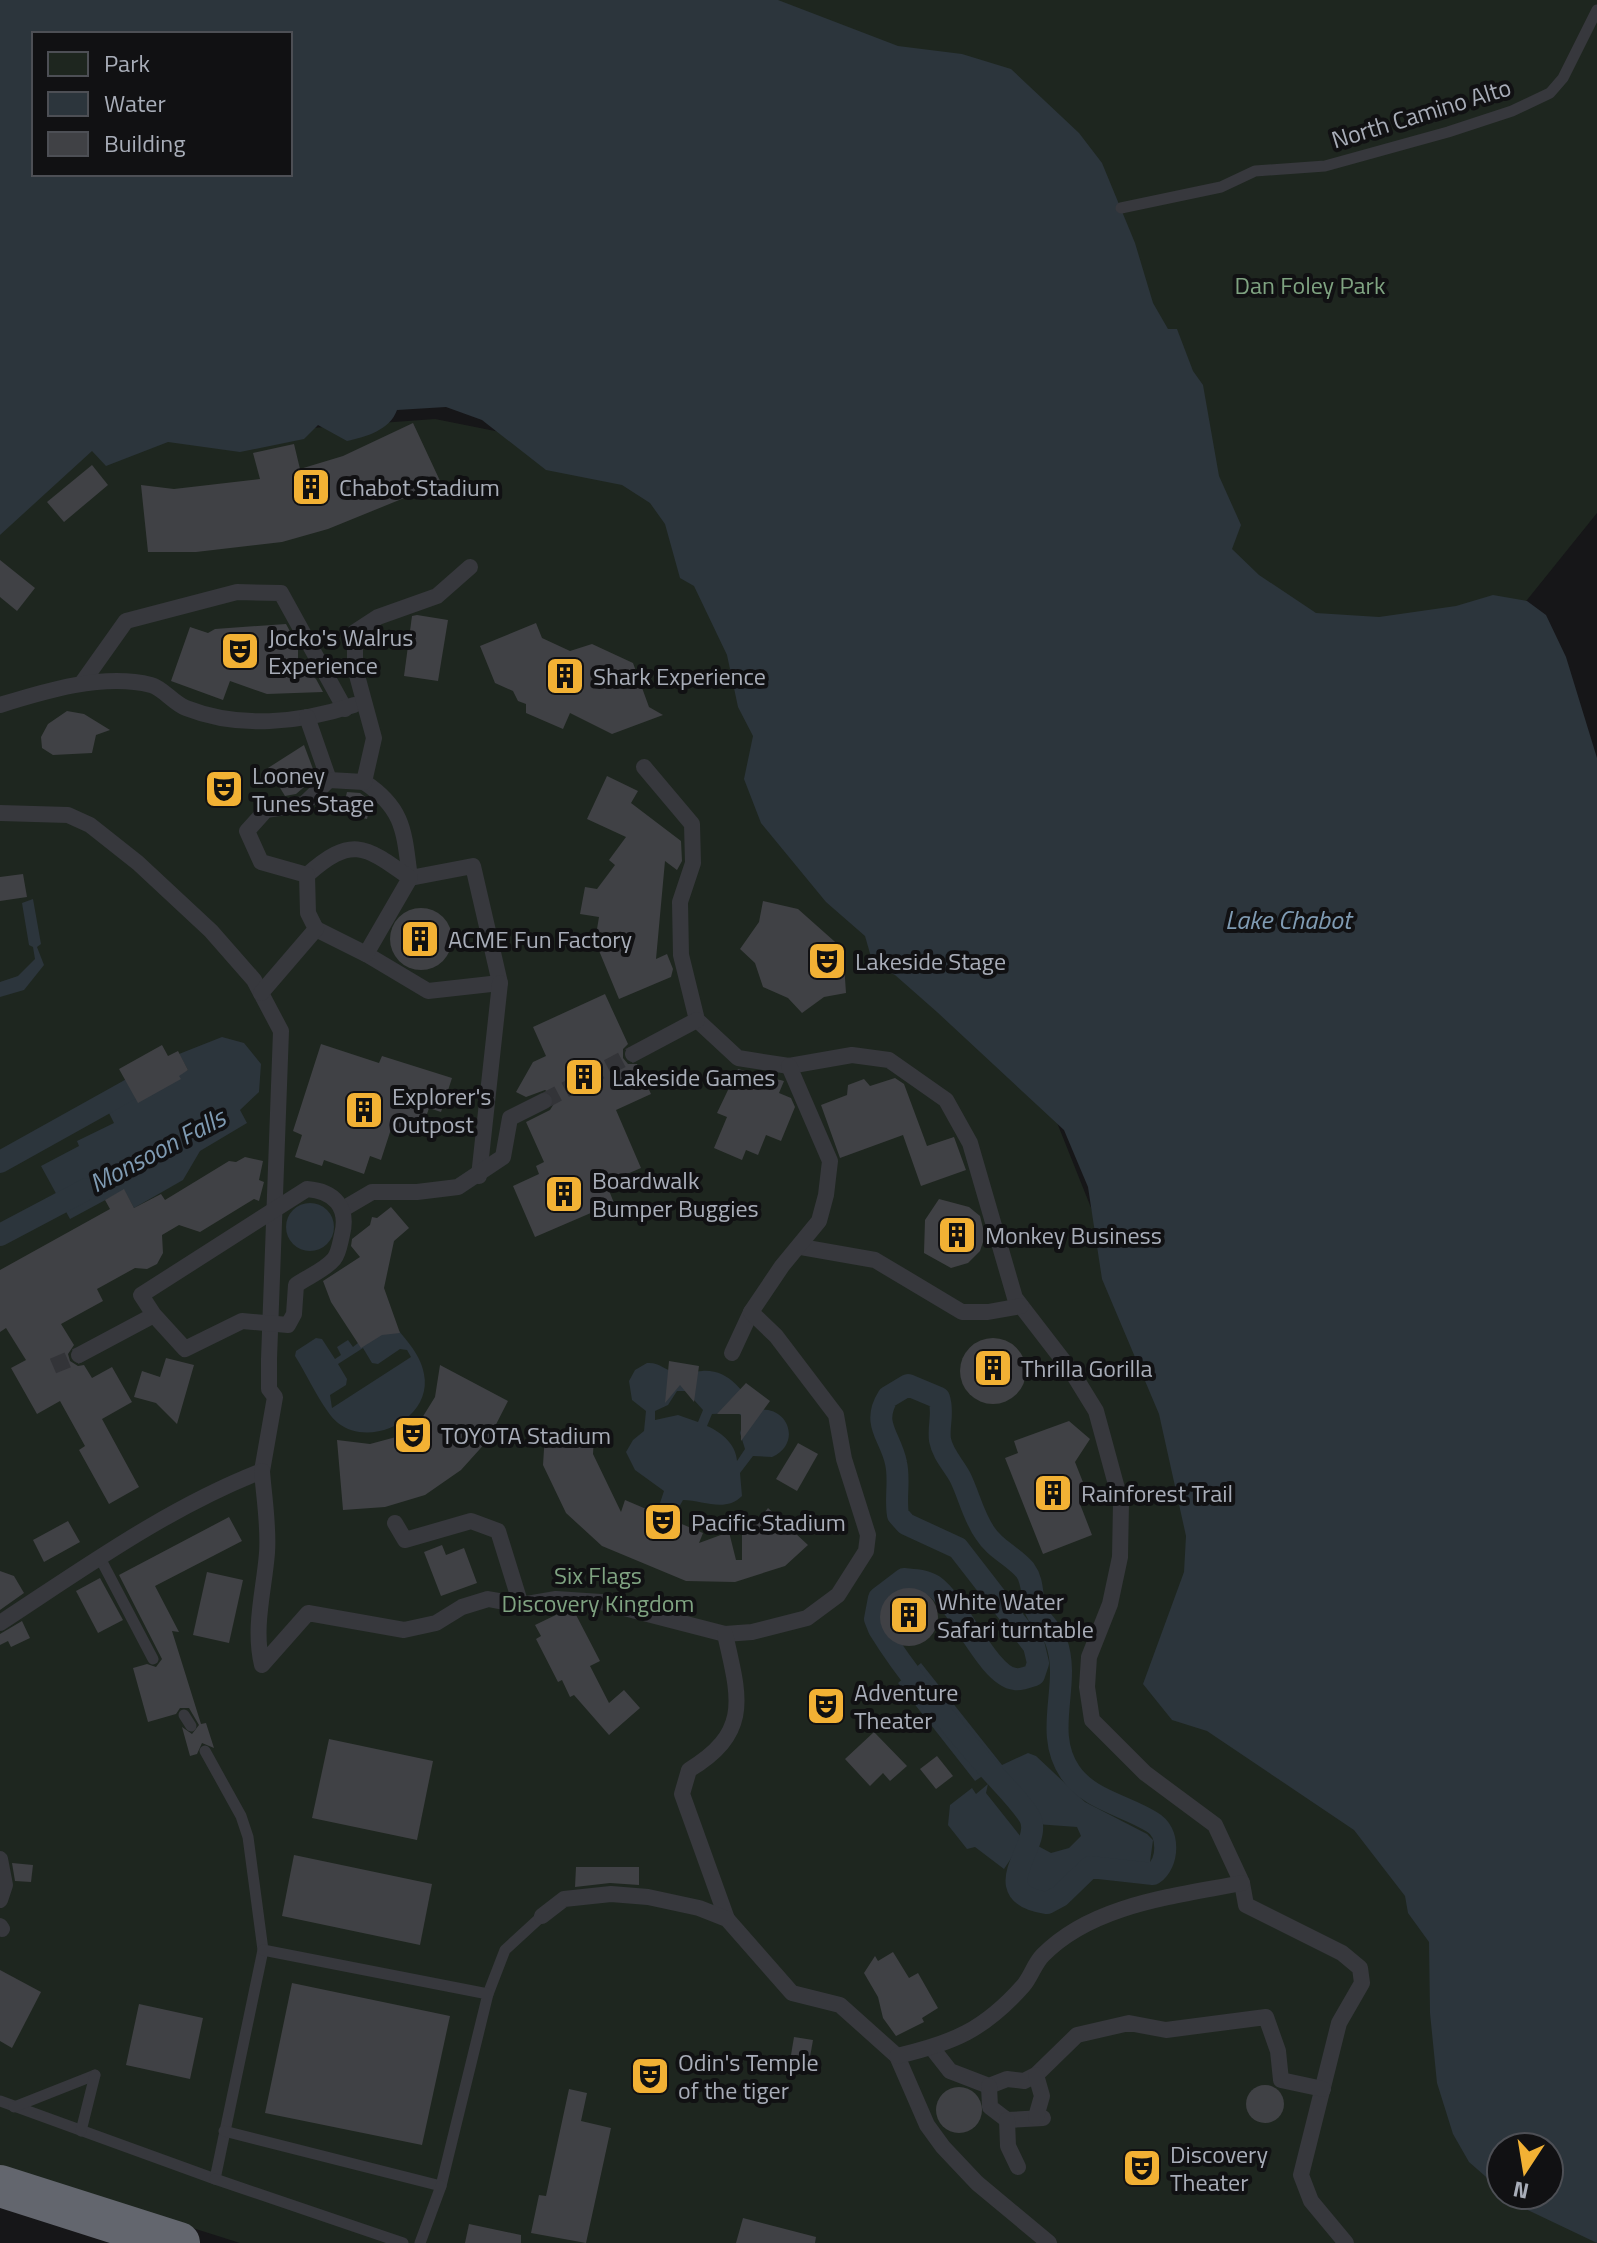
<svg xmlns="http://www.w3.org/2000/svg" width="1597" height="2243" viewBox="0 0 1597 2243" font-family="'Titillium Web',sans-serif">
	<style>
		.green { fill: #1e261f }
		.water { fill: #2c353c; fill-rule: evenodd }
		.lines { fill: none; stroke-linecap: round; stroke-linejoin: round }
		.canal { stroke: #2c353c; stroke-width: 22 }
		.building { fill: #404145 }
		.pedestrian-tunnel { stroke: #333438; stroke-width: 16; stroke-dasharray: 16 8; stroke-linecap: butt }
		.service { stroke: #37383d; stroke-width: 11 }
		.pedestrian { stroke: #37383d; stroke-width: 16 }
		.motorway { stroke: #63666e; stroke-width: 42 }
		.labels { text-anchor: middle; dominant-baseline: central; stroke-width: 8; stroke-linejoin: round; paint-order: stroke }
		.street-label { font-size: 24px; fill: #a8adb8; stroke: #111113 }
		.park-label { font-size: 24px; fill: #7fa381; stroke: #111113 }
		.poi-label { font-size: 24px; fill: #a8adb8; stroke: #111113; text-anchor: start }
		.water-label { font-size: 26px; font-style: italic; fill: #7f9bb3; stroke: #111113 }
	</style>
	<rect width="100%" height="100%" fill="#161618"/>
	<g class="green">
		<path d="M607,0H1597V513L1415,739Z"/>
		<path d="M435,419L561,444L653,482L1050,1105L1212,1511L1430,1839L1501,2147V2195H1549L1597,2243H240L0,2167V495L59,425L298,429Z"/>
	</g>
	<g class="water">
		<path d="M0,0H778L898,46L962,54L1011,69L1079,133L1102,163L1135,243L1153,303L1168,329H1177L1193,371L1203,385L1219,476L1241,525L1232,549L1259,575L1316,613L1379,617L1456,606L1493,595L1527,601L1546,615L1566,657L1597,758V2243L1517,2205L1506,2195H1549V2147H1501V2190L1469,2162L1453,2134L1437,2083L1430,2013L1429,1942L1408,1913L1405,1896L1354,1830L1207,1731L1172,1720L1143,1684L1184,1572L1186,1536L1159,1414L1102,1279L1088,1187L1064,1130L937,1012L895,975L873,964L865,936L826,902L761,823L744,779L753,736L738,707L727,655L694,586L680,578L665,524L650,503L622,485L546,470L482,420L446,407L397,410C390,430 366,437 347,441L318,425L304,439L240,452L168,442L106,466L92,451L0,535ZM34,34H290V174H34Z"/>
		<path d="M33,899L41,944L37,947L44,965L24,990L0,997V982L18,976L35,959L33,947L29,945L22,903Z"/>
		<path d="M222,1037L244,1043L261,1064L259,1092L240,1110L247,1123L200,1151L183,1180L134,1208L124,1190L70,1219L41,1166L79,1146L77,1141L114,1123L107,1109L188,1070L179,1054Z"/>
		<circle cx="310" cy="1227" r="24"/>
		<path d="M389,1318C402,1337 420,1351 424,1374C433,1418 371,1449 338,1423C324,1412 306,1373 295,1356L296,1351L316,1338L322,1339L335,1359L341,1355L337,1347L348,1340L353,1347ZM363,1348L372,1363L378,1364L400,1349L407,1350L411,1357L332,1408L330,1395L346,1385L347,1379L338,1364Z"/>
		<path d="M647,1363C660,1362 665,1371 676,1372C684,1374 693,1372 702,1371C729,1369 742,1391 757,1410C789,1405 802,1444 772,1457L753,1456L740,1473L742,1496C725,1513 703,1500 683,1500L674,1516L658,1509L664,1491L635,1470L626,1452L633,1440L644,1431L646,1411L632,1400L629,1381L635,1370ZM677,1391H686L703,1410L698,1422L678,1415L655,1420V1411L668,1405ZM738,1413L744,1418L740,1433L745,1449L737,1461C736,1445 723,1433 707,1426L712,1414Z"/>
		<path d="M921,1663L1002,1765L1028,1753L1036,1756L1085,1802L1147,1834L1153,1840L1150,1862L1142,1868C1127,1868 1112,1861 1097,1862C1064,1864 1061,1909 1025,1886L1023,1873L1038,1846L1051,1853L1069,1848L1081,1836L1077,1827L1022,1823L984,1775L975,1781L898,1683Z"/>
		<path d="M988,1784L986,1793L1021,1837L1020,1845L1004,1869L975,1847L967,1849L948,1825L950,1805L972,1788L976,1794Z"/>
	</g>
	<g class="lines">
		<g class="canal">
			<path d="M0,1162L131,1089"/>
			<path d="M0,1235L87,1189"/>
			<path d="M908,1385L939,1398C944,1413 938,1425 940,1440C943,1455 953,1464 960,1477C969,1495 973,1516 985,1533C995,1549 1013,1556 1025,1570C1034,1582 1031,1597 1036,1611C1041,1622 1052,1629 1056,1641C1072,1684 1042,1731 1070,1772C1089,1800 1125,1805 1152,1822C1170,1832 1169,1863 1153,1874L1090,1867L1060,1896L1047,1903C980,1893 1047,1843 1029,1816C1018,1799 1002,1784 989,1769C951,1725 909,1678 879,1629L875,1619L879,1598L904,1579C914,1580 925,1580 934,1586C959,1604 988,1676 1015,1679C1022,1680 1028,1677 1034,1675L1038,1663L1034,1646L958,1548L906,1524L898,1515C895,1498 900,1480 896,1463C891,1437 871,1424 888,1397Z"/>
		</g>
	</g>
	<g class="building">
		<path d="M413,423L441,483L328,529L282,542L196,552H148L141,485L174,489L260,479L253,453L294,444L300,469L343,456Z"/>
		<path d="M92,465L108,485L64,522L47,502Z"/>
		<path d="M0,560L35,588L17,611L0,597Z"/>
		<path d="M417,615L448,620L438,681L404,676L412,616Z"/>
		<path d="M536,623L542,638L570,651L592,644L633,663L649,707L663,715L612,734L570,713L563,729L526,713V704L518,701L513,691L495,683L480,646Z"/>
		<path d="M286,624L298,646V663L316,679L323,692L267,694L230,681L223,700L171,681L190,627L208,633L215,629Z"/>
		<path d="M67,711L84,714L110,730L96,735L92,753L53,755L42,748L41,737L48,724Z"/>
		<path d="M304,745L316,777L296,794L285,796L268,768Z"/>
		<path d="M607,776L638,791L631,803L681,841L682,861L677,870L665,861L656,959L667,954L673,969L671,977L619,999L595,941L599,917L580,914L585,887L597,889L615,865L609,860L626,837L587,819Z"/>
		<path d="M347,792L360,793L371,801L367,819L342,813Z"/>
		<path d="M23,874L27,897L0,901V877Z"/>
		<path d="M763,901L798,909L843,949L846,993L824,997L802,1013L788,998L763,987L755,963L740,949L759,922Z"/>
		<circle cx="421" cy="939" r="31"/>
		<path d="M605,994L628,1044L623,1049V1058L628,1064H637L651,1094L616,1110L641,1168L606,1183L614,1203L535,1237L513,1186L539,1174L536,1166L544,1162L526,1122L550,1110L555,1102L553,1095L545,1090L526,1097L516,1092L533,1062L546,1056L533,1027Z"/>
		<path d="M321,1044L379,1063L382,1056L452,1078L441,1112L429,1108L420,1135L392,1126L381,1160L370,1156L364,1174L324,1160L322,1166L295,1157L302,1135L293,1131Z"/>
		<path d="M162,1045L168,1056L178,1051L188,1070L179,1076L181,1079L138,1103L119,1069Z"/>
		<path d="M738,1069L784,1081L779,1093L791,1098L795,1107L781,1141L766,1135L758,1155L746,1150L742,1160L714,1148L727,1117L717,1113Z"/>
		<path d="M895,1078L904,1084L927,1146L954,1137L966,1170L921,1186L903,1135L840,1158L821,1105L847,1095L848,1085L864,1079L870,1086Z"/>
		<path d="M245,1157L263,1161L259,1180L264,1182L259,1201L254,1199L200,1232L179,1225L162,1235L163,1253L157,1264L147,1269L135,1268L97,1289L103,1301L61,1324L74,1345L68,1354L70,1361L78,1366L84,1365L92,1378L112,1367L132,1402L102,1419L139,1487L109,1504L79,1450L85,1446L60,1401L37,1414L11,1368L26,1360L6,1328L0,1332V1270L110,1209L105,1200L124,1189L134,1208L161,1194L165,1200L229,1161L236,1162Z"/>
		<path d="M939,1199L969,1207L980,1216L985,1236L980,1251L968,1263L951,1268L924,1253L925,1220Z"/>
		<path d="M391,1207L409,1228L394,1241L384,1288L400,1333L382,1335L361,1348L331,1302L323,1281L360,1257L351,1246L352,1239L370,1225L372,1217L377,1218Z"/>
		<circle cx="993" cy="1371" r="33"/>
		<path d="M166,1358L194,1365L177,1424L156,1403L134,1397L142,1371L160,1377Z"/>
		<path d="M669,1361L699,1366L694,1402L680,1385L665,1403Z"/>
		<path d="M440,1365L508,1401L488,1440L461,1470L425,1495L385,1507L343,1510L337,1440L370,1444L396,1437L422,1418L435,1397Z"/>
		<path d="M746,1383L770,1401L741,1441V1414H717Z"/>
		<path d="M1069,1421L1090,1439L1075,1462L1090,1500L1080,1504L1092,1535L1043,1554L1005,1458L1018,1453L1014,1441Z"/>
		<path d="M545,1434L594,1435L593,1454L621,1512L625,1500L703,1533L699,1543L729,1532L736,1560H742V1527L757,1522L768,1508L808,1545L785,1566L735,1582L686,1581L602,1546L566,1513L543,1465Z"/>
		<path d="M798,1443L818,1454L797,1491L776,1479Z"/>
		<path d="M229,1517L242,1541L155,1586L179,1632L172,1631L201,1724L206,1723L214,1748L202,1743L197,1754L190,1756L182,1727L192,1734L199,1725L189,1708H180L176,1714L148,1722L133,1668L147,1664L156,1667L162,1659L119,1575Z"/>
		<path d="M68,1521L80,1542L44,1562L33,1540Z"/>
		<path d="M442,1545L446,1555L464,1548L477,1583L441,1596L424,1552Z"/>
		<path d="M0,1571L14,1576L24,1593L0,1610Z"/>
		<path d="M207,1572L243,1580L229,1643L193,1635Z"/>
		<path d="M100,1578L123,1620L98,1633L76,1591Z"/>
		<circle cx="909" cy="1617" r="29"/>
		<path d="M564,1611H574L600,1661L590,1666L609,1703L624,1690L640,1708L609,1735L574,1695L570,1697L562,1680L558,1682L536,1639L541,1636L535,1625Z"/>
		<path d="M22,1621L30,1638L11,1647L8,1641L0,1645V1634Z"/>
		<path d="M874,1732L907,1766L890,1781L883,1773L870,1786L845,1759Z"/>
		<path d="M329,1739L433,1761L417,1840L312,1818Z"/>
		<path d="M937,1756L953,1776L936,1789L920,1769Z"/>
		<path d="M294,1855L432,1884L420,1945L282,1916Z"/>
		<path d="M12,1863L33,1865L31,1882L15,1881Z"/>
		<path d="M576,1867H639V1885L610,1883L575,1887Z"/>
		<path d="M893,1952L909,1978L918,1973L938,2008L922,2018L924,2022L896,2036L883,2018L878,1997L864,1973L875,1956L878,1961Z"/>
		<path d="M0,1970L41,1992L12,2048L0,2041Z"/>
		<path d="M292,1983L450,2016L422,2145L265,2113Z"/>
		<path d="M139,2004L203,2018L190,2079L126,2065Z"/>
		<path d="M794,2037L813,2040L810,2057L791,2055Z"/>
		<circle cx="1265" cy="2104" r="19"/>
		<circle cx="959" cy="2110" r="23"/>
		<path d="M569,2089L587,2093L581,2121L611,2128L586,2243L531,2233L539,2195L546,2196Z"/>
		<path d="M743,2218L816,2237L815,2243H736Z"/>
		<path d="M469,2224L521,2235V2243H465Z"/>
	</g>
	<g class="lines">
		<g class="pedestrian-tunnel">
			<path d="M544,1101L633,1054"/>
			<path d="M53,1366L79,1355"/>
		</g>
		<g class="service">
			<path d="M1121,208L1221,187L1255,171L1325,166L1448,132L1512,111L1550,93L1563,78L1597,10"/>
			<path d="M100,1558L153,1659"/>
			<path d="M184,1715L191,1726"/>
			<path d="M488,1994L505,1950L542,1916"/>
			<path d="M0,2101L215,2179L263,1950L248,1837L241,1816L205,1751"/>
			<path d="M14,2107L95,2075"/>
			<path d="M81,2131L95,2075"/>
			<path d="M224,2131L441,2186L488,1994L263,1950"/>
			<path d="M215,2179L403,2243"/>
			<path d="M420,2243L441,2186"/>
		</g>
		<g class="pedestrian">
			<path d="M82,683L126,621L237,592L281,593L345,709"/>
			<path d="M0,705C45,691 103,673 151,685C163,688 173,703 186,708C239,729 300,723 354,705"/>
			<path d="M307,717L329,780"/>
			<path d="M644,767L692,824L693,863L680,902L681,955L697,1020L738,1058L789,1066L852,1055L889,1060L946,1100L970,1143L1015,1298L1072,1372L1096,1411L1121,1503L1120,1557L1110,1604L1089,1657L1087,1687L1092,1720L1145,1773L1215,1825L1242,1883L1246,1905L1342,1953L1360,1968L1362,1983L1339,2023L1301,2175L1311,2201L1346,2243"/>
			<path d="M364,782C405,809 404,833 410,878L473,866L500,983L428,991L366,954"/>
			<path d="M0,813L68,815L90,825L138,863L211,931L254,980L281,1031L269,1359V1389L275,1397L262,1471C169,1507 84,1568 0,1623"/>
			<path d="M307,875C352,835 365,846 410,878L366,954L316,929"/>
			<path d="M261,993L316,929L308,913L307,875L261,862L247,831L266,810L304,804L329,780L364,782L374,738L355,668V632L378,617L437,596L470,567"/>
			<path d="M633,1054L697,1020"/>
			<path d="M479,1176L500,983"/>
			<path d="M343,1209L372,1192H417L458,1187L503,1157L510,1118L544,1101"/>
			<path d="M801,1247L875,1260L962,1312H988L1021,1306"/>
			<path d="M732,1353L751,1312"/>
			<path d="M79,1355L154,1315L185,1349L242,1321L288,1325L294,1314L296,1285C307,1277 325,1270 334,1259C339,1253 340,1243 342,1235C349,1207 334,1191 307,1189L141,1295L154,1315"/>
			<path d="M262,1471C264,1498 269,1526 267,1553C264,1591 253,1627 262,1665L308,1613L404,1630L436,1623L462,1607L488,1599L521,1605L556,1599L601,1602L725,1634L752,1632L807,1618L838,1595L866,1551L868,1535L844,1459L836,1415L776,1336L751,1312L782,1266L819,1221L826,1195L830,1161L789,1066"/>
			<path d="M395,1523L405,1540L471,1521L498,1531L521,1605"/>
			<path d="M725,1634C739,1697 752,1732 689,1770L682,1794L727,1919"/>
			<path d="M0,1859L5,1885L0,1900"/>
			<path d="M542,1916L564,1899L611,1894L648,1897L699,1908L727,1919L792,1993L840,2005L897,2056L927,2125L943,2147L977,2183L1049,2243"/>
			<path d="M0,1926L2,1929"/>
			<path d="M932,2048L950,2071L989,2086L1007,2079L1024,2081L1036,2075L1077,2035L1129,2023L1166,2030L1266,2017L1278,2051L1281,2080L1323,2089"/>
			<path d="M897,2056C953,2043 984,2030 1023,1986C1031,1977 1034,1964 1043,1955C1093,1904 1176,1896 1242,1883"/>
			<path d="M989,2086L990,2107L1007,2120L1043,2118"/>
			<path d="M1036,2117L1042,2096L1036,2075"/>
			<path d="M1007,2120L1008,2146L1018,2167"/>
		</g>
		<path class="motorway" d="M0,2186L179,2243"/>
	</g>
	<defs>
		<g id="building-square" transform="scale(2)"><rect x="-9" y="-9" width="18" height="18" rx="4" fill="#f2b134" stroke="#111113"/><path d="M-4-6H4V6H1V3H-1V6H-4ZM-2.5-4.3h1.7v1.8h-1.7ZM.8-4.3h1.7v1.8H.8ZM-2.5-1h1.7V.8h-1.7ZM.8-1h1.7V.8H.8Z" fill="#111"/></g>
		<g id="theatre-square" transform="scale(2)"><rect x="-9" y="-9" width="18" height="18" rx="4" fill="#f2b134" stroke="#111113"/><path d="M-5-5.5Q0-4 5-5.5V0Q5 5 0 6Q-5 5-5 0ZM-3.3-2.5H-1v1.5H-3.3ZM1-2.5H3.3v1.5H1ZM-2.8 1Q0 5.5 2.8 1Z" fill="#111"/></g>
	</defs>
	<g fill-rule="evenodd">
		<use href="#building-square" x="311" y="487"/>
		<use href="#theatre-square" x="240" y="651"/>
		<use href="#building-square" x="565" y="676"/>
		<use href="#theatre-square" x="224" y="789"/>
		<use href="#building-square" x="420" y="939"/>
		<use href="#theatre-square" x="827" y="961"/>
		<use href="#building-square" x="584" y="1077"/>
		<use href="#building-square" x="364" y="1110"/>
		<use href="#building-square" x="564" y="1194"/>
		<use href="#building-square" x="957" y="1235"/>
		<use href="#building-square" x="993" y="1368"/>
		<use href="#theatre-square" x="413" y="1435"/>
		<use href="#building-square" x="1053" y="1493"/>
		<use href="#theatre-square" x="663" y="1522"/>
		<use href="#building-square" x="909" y="1615"/>
		<use href="#theatre-square" x="826" y="1706"/>
		<use href="#theatre-square" x="650" y="2076"/>
		<use href="#theatre-square" x="1142" y="2168"/>
	</g>
	<g class="labels">
		<g class="street-label">
			<text transform="translate(1421 113) rotate(-17)">North Camino Alto</text>
		</g>
		<g class="park-label">
			<text x="1310" y="285">Dan Foley Park</text>
			<text x="598" y="1575">Six Flags<tspan x="598" dy="28">Discovery Kingdom</tspan></text>
		</g>
		<g class="poi-label">
			<text x="339" y="487">Chabot Stadium</text>
			<text x="268" y="637">Jocko's Walrus<tspan x="268" dy="28">Experience</tspan></text>
			<text x="593" y="676">Shark Experience</text>
			<text x="252" y="775">Looney<tspan x="252" dy="28">Tunes Stage</tspan></text>
			<text x="448" y="939">ACME Fun Factory</text>
			<text x="855" y="961">Lakeside Stage</text>
			<text x="612" y="1077">Lakeside Games</text>
			<text x="392" y="1096">Explorer's<tspan x="392" dy="28">Outpost</tspan></text>
			<text x="592" y="1180">Boardwalk<tspan x="592" dy="28">Bumper Buggies</tspan></text>
			<text x="985" y="1235">Monkey Business</text>
			<text x="1021" y="1368">Thrilla Gorilla</text>
			<text x="441" y="1435">TOYOTA Stadium</text>
			<text x="1081" y="1493">Rainforest Trail</text>
			<text x="691" y="1522">Pacific Stadium</text>
			<text x="937" y="1601">White Water<tspan x="937" dy="28">Safari turntable</tspan></text>
			<text x="854" y="1692">Adventure<tspan x="854" dy="28">Theater</tspan></text>
			<text x="678" y="2062">Odin's Temple<tspan x="678" dy="28">of the tiger</tspan></text>
			<text x="1170" y="2154">Discovery<tspan x="1170" dy="28">Theater</tspan></text>
		</g>
		<g class="water-label">
			<text x="1288" y="919">Lake Chabot</text>
			<text transform="translate(157 1150) rotate(-28)">Monsoon Falls</text>
		</g>
	</g>
	<rect x="32" y="32" width="260" height="144" fill="#111113" stroke="#4d4f55" stroke-width="2"/>
	<rect x="48" y="52" width="40" height="24" fill="#1e261f" stroke="#4d4f55" stroke-width="2"/>
	<text x="104" y="72" font-size="24" fill="#a8adb8">Park</text>
	<rect x="48" y="92" width="40" height="24" fill="#2c353c" stroke="#4d4f55" stroke-width="2"/>
	<text x="104" y="112" font-size="24" fill="#a8adb8">Water</text>
	<rect x="48" y="132" width="40" height="24" fill="#404145" stroke="#4d4f55" stroke-width="2"/>
	<text x="104" y="152" font-size="24" fill="#a8adb8">Building</text>
	<g transform="translate(1525 2171) rotate(192)"><circle r="38" fill="#111113" stroke="#4d4f55" stroke-width="2"/>
	<path d="M0-6L14 30L0 20L-14 30Z" fill="#f2b134"/>
	<text y="-12" font-size="22" font-weight="bold" text-anchor="middle" fill="#a8adb8">N</text>
	</g>
</svg>
